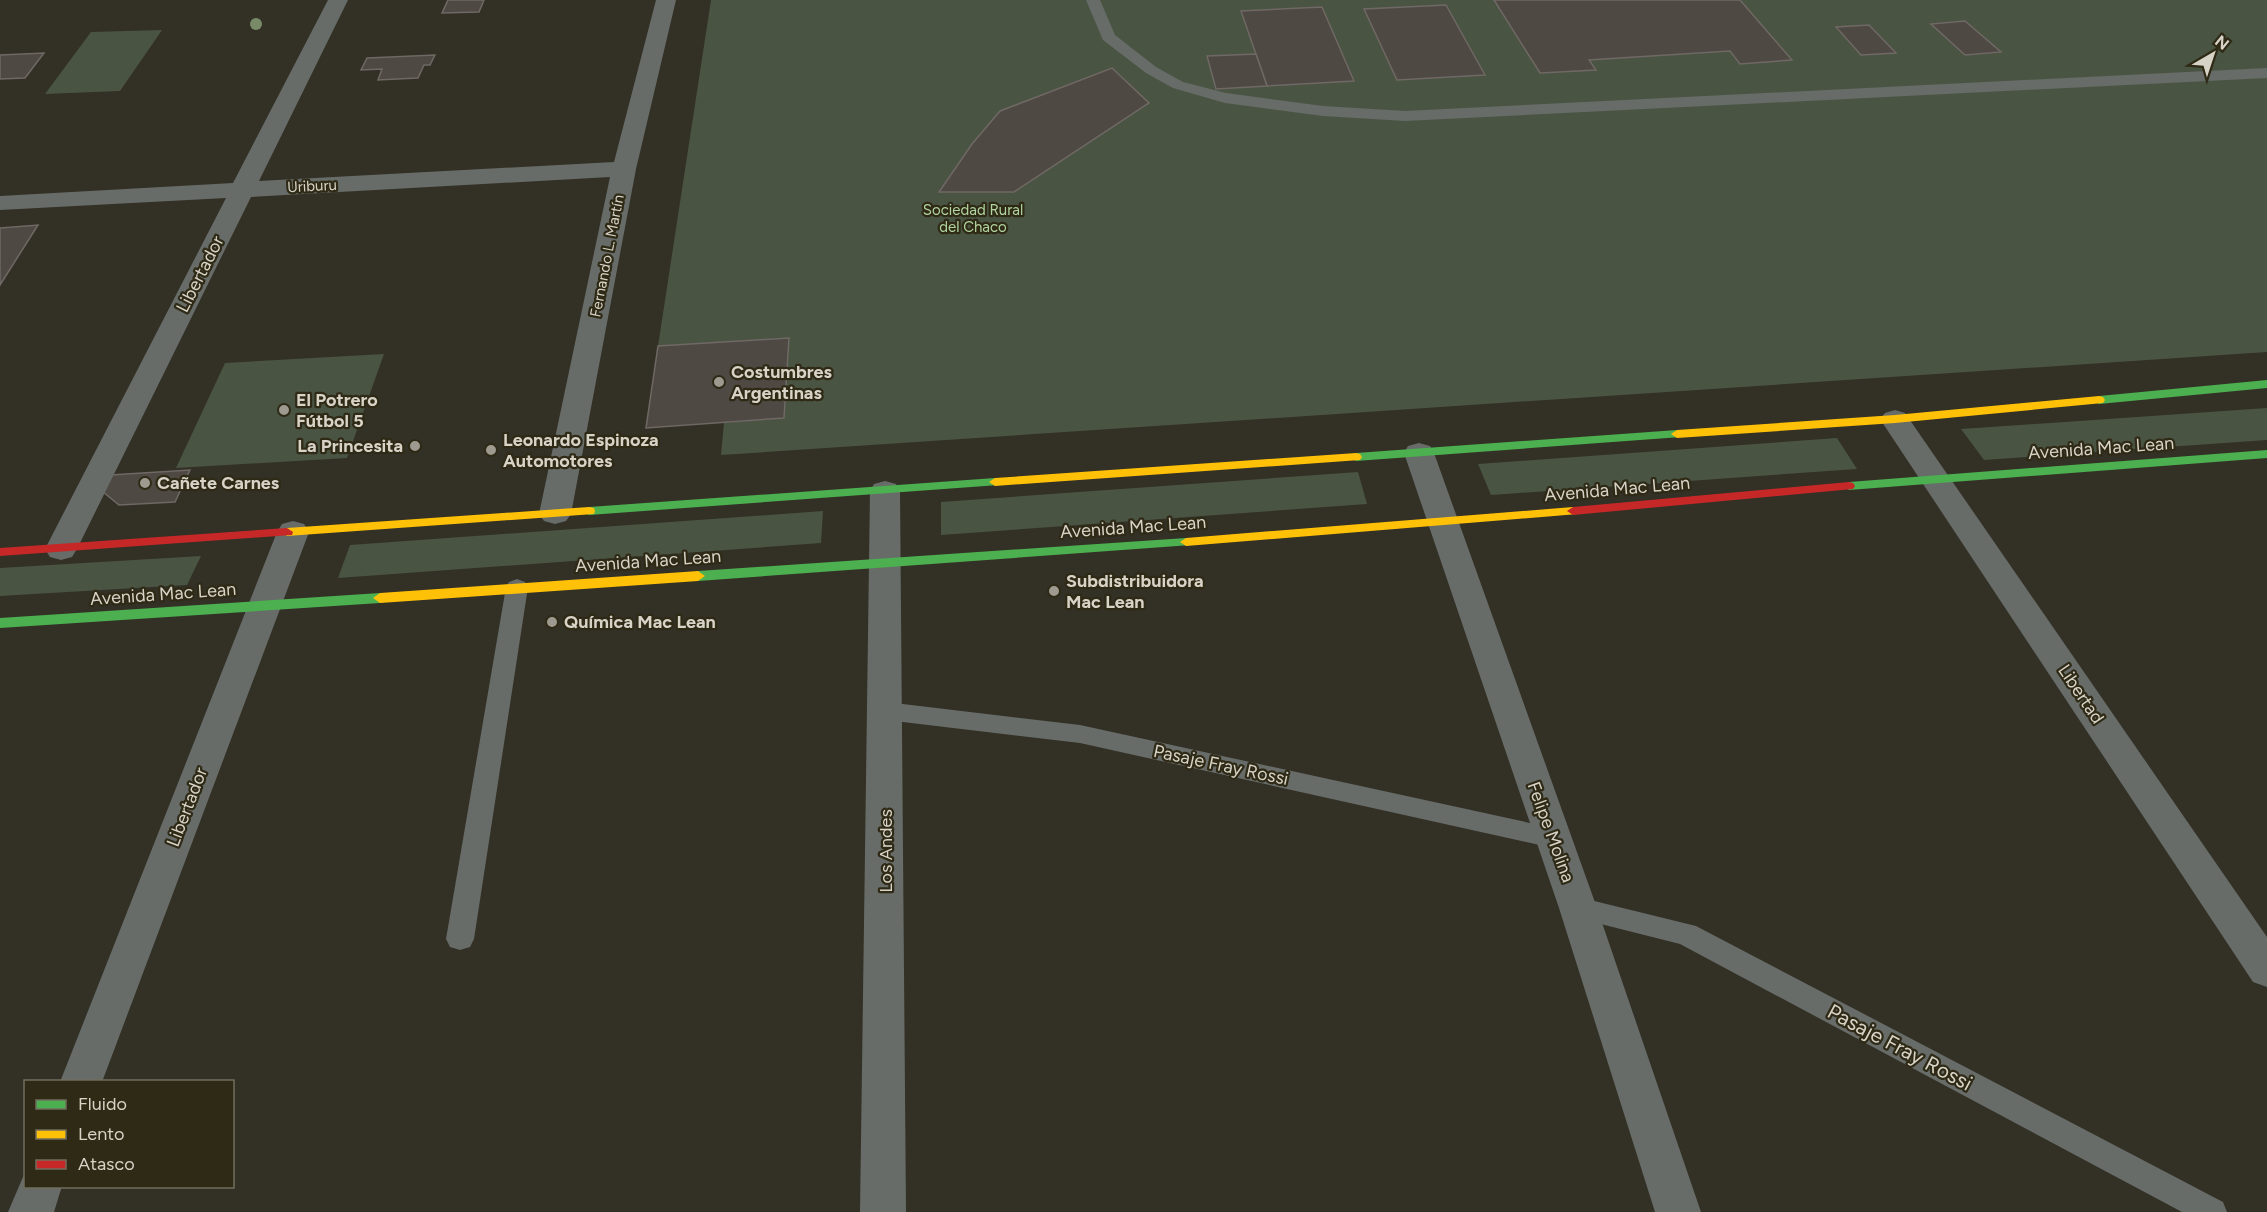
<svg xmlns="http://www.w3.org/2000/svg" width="2267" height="1212" viewBox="0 0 2267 1212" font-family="Figtree,sans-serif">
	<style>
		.green { fill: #4a5443 }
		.building { fill: #4f4944; stroke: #6f6864; stroke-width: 1.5 }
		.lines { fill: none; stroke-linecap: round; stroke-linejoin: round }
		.lane { fill: #676c68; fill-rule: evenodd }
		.street { fill: #676c68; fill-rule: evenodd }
		.fast { fill: #4caf50; fill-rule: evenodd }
		.slow { fill: #ffc107; fill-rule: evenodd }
		.jam { fill: #c62828; fill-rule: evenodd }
		.tree { fill: #798a69 }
		.poi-dot { fill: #9e9a8f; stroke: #2f2a16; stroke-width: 2 }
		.labels { text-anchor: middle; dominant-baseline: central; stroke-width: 4.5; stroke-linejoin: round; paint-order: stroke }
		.far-street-label { font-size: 15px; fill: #d7d3c7; stroke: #2f2a16 }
		.far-park-label { font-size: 15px; fill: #b2d4a0; stroke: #2f2a16 }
		.street-label { font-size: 18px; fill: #d7d3c7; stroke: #2f2a16 }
		.poi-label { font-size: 18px; font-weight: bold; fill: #d7d3c7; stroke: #2f2a16; text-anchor: start }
		.near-street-label { font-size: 21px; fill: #d7d3c7; stroke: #2f2a16 }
	</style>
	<rect width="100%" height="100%" fill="#333026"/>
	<g class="green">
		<path d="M711,0H2267V352L721,455L724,423L784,418L789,338L658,346Z"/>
		<path d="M162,30L120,91L45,94L91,32Z"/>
		<path d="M384,354L347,458L176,468L225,363Z"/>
		<path d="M2267,408V440L1984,460L1961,429Z"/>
		<path d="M1837,438L1857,469L1491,495L1478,464Z"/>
		<path d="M1358,472L1367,504L941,535V502Z"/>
		<path d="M823,511L821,543L338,578L350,545Z"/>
		<path d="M201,556L187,585L0,596V568Z"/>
	</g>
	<g class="building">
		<path d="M448,0H484L479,12L442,13Z"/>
		<path d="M1494,0H1740L1792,60L1740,64L1730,51L1589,60L1596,70L1540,73Z"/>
		<path d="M1446,5L1485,75L1397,80L1364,9Z"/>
		<path d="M1322,7L1354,81L1267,86L1241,11Z"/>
		<path d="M1965,21L2001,52L1965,55L1931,24Z"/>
		<path d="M1869,25L1896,53L1861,55L1836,27Z"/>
		<path d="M44,53L25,78L0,79V55Z"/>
		<path d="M1256,54L1267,86L1216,89L1207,56Z"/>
		<path d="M435,55L430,65H424L418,78L378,80L382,69L361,70L367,58Z"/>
		<path d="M1112,68L1149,103L1014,192H939L972,144L1000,111Z"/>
		<path d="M38,225L0,285V228Z"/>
		<path d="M789,338L784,418L646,428L658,346Z"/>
		<path d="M190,470L175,502L119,505L102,491L110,475Z"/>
	</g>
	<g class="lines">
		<g class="lane">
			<path d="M1086,0H1100L1115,35L1156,67L1183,82L1226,93L1323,106L1405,111L2267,68V78L1405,121L1323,116L1225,103L1173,88L1146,73L1103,40Z"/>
			<path d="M517,579L525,582L528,587L474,939L470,947L460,950L450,947L446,939L506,587L509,582Z"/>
			<path d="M886,702L1080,725L1553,828L1562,831L1566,838L1562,845L1553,848L1080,743L886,720L878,717L874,711L878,705Z"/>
			<path d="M1578,897L1696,926L2223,1202L2227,1212H2182L1680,944L1569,916L1565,908L1569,900Z"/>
		</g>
		<g class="street">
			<path d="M328,0H348L259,181L614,162L656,0H676L636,169L571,514L566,521L555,524L544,521L539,514L610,177L251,197L77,549L72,557L61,560L50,557L45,549L226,198L0,210V196L233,183Z"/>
			<path d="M1895,410L1905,413L2267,937V987L2253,982L1880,419L1885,413Z"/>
			<path d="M1419,443L1430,446L1434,453L1597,908L1701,1212H1655L1559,908L1404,453L1408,446Z"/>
			<path d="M885,481L896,484L900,491L906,1212H860L870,491L874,484Z"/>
			<path d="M293,521L304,524L309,532L102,1082H60L277,532L282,524Z"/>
			<path d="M26,1170V1186H62L54,1212H8Z"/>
		</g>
		<g class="fast">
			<path d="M2267,380V388L2099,404L2093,400L2099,396Z"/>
			<path d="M1677,430L1683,434L1681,437L1356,461L1350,457L1356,453Z"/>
			<path d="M2267,450V458L1849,490L1843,486L1849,482Z"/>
			<path d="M995,478L999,479L1001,482L999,485L589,515L583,511L589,507Z"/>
			<path d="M1186,538L1192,542L1191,545L698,581L691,576L698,571Z"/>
			<path d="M380,593L387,598L380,603L0,628V618Z"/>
		</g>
		<g class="slow">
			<path d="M2099,396L2103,397L2105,400L2103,403L1895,423L1677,438L1671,434L1677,430L1895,415Z"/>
			<path d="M1356,453L1360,454L1362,457L1360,460L995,486L989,482L995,478Z"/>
			<path d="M589,507L594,508L595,511L594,514L287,536L281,532L287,528Z"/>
			<path d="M1573,507L1578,508L1579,511L1578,514L1186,546L1180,542L1186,538Z"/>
			<path d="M698,571L705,576L698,581L380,603L373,598L380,593Z"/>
		</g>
		<g class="jam">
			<path d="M1849,482L1853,483L1855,486L1853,489L1573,515L1567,511L1573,507Z"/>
			<path d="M287,528L293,532L292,535L0,556V548Z"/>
		</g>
	</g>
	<circle class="tree" cx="256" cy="24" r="6"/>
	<g class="poi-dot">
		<circle cx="719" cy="382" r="6"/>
		<circle cx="284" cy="410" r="6"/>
		<circle cx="415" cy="446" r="6"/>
		<circle cx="491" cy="450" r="6"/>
		<circle cx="145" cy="483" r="6"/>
		<circle cx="1054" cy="591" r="6"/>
		<circle cx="552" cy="622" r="6"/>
	</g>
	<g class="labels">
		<g class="far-street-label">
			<text transform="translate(312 186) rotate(-3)">Uriburu</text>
			<text transform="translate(607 256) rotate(-79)">Fernando L. Martín</text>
		</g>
		<g class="far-park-label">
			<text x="973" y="210">Sociedad Rural<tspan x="973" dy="17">del Chaco</tspan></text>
		</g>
		<g class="street-label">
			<text transform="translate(200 274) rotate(-63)">Libertador</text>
			<text transform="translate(2101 448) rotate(-4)">Avenida Mac Lean</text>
			<text transform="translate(1617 489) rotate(-5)">Avenida Mac Lean</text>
			<text transform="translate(1133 527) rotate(-4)">Avenida Mac Lean</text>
			<text transform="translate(648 561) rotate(-4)">Avenida Mac Lean</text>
			<text transform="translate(163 594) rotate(-4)">Avenida Mac Lean</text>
			<text transform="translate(2081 694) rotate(56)">Libertad</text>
			<text transform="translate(1221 765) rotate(12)">Pasaje Fray Rossi</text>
			<text transform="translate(187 807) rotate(-69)">Libertador</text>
			<text transform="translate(1551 832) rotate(70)">Felipe Molina</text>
			<text transform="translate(886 851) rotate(-90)">Los Andes</text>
		</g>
		<g class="poi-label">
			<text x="731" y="372">Costumbres<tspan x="731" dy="21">Argentinas</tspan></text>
			<text x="296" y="400">El Potrero<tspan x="296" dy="21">Fútbol 5</tspan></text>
			<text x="503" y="440">Leonardo Espinoza<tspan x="503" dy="21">Automotores</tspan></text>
			<text x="403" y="446" text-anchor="end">La Princesita</text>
			<text x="157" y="483">Cañete Carnes</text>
			<text x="1066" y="581">Subdistribuidora<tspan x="1066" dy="21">Mac Lean</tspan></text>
			<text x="564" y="622">Química Mac Lean</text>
		</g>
		<g class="near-street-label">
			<text transform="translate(1900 1047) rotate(28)">Pasaje Fray Rossi</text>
		</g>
	</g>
	<rect x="24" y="1080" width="210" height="108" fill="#2f2a16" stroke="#726e5d" stroke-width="1.5"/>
	<rect x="36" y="1100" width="30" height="9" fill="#4caf50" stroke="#726e5d" stroke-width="1.5"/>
	<text x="78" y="1110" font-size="18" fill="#d7d3c7">Fluido</text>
	<rect x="36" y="1130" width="30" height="9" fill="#ffc107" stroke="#726e5d" stroke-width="1.5"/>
	<text x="78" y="1140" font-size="18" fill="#d7d3c7">Lento</text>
	<rect x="36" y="1160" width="30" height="9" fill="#c62828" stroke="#726e5d" stroke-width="1.5"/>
	<text x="78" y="1170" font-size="18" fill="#d7d3c7">Atasco</text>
	<g transform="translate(2213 54) rotate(39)" stroke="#2f2a16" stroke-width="4.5" paint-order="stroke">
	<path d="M0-4.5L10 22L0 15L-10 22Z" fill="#d7d3c7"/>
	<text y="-9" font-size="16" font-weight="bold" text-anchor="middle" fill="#d7d3c7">N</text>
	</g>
</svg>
